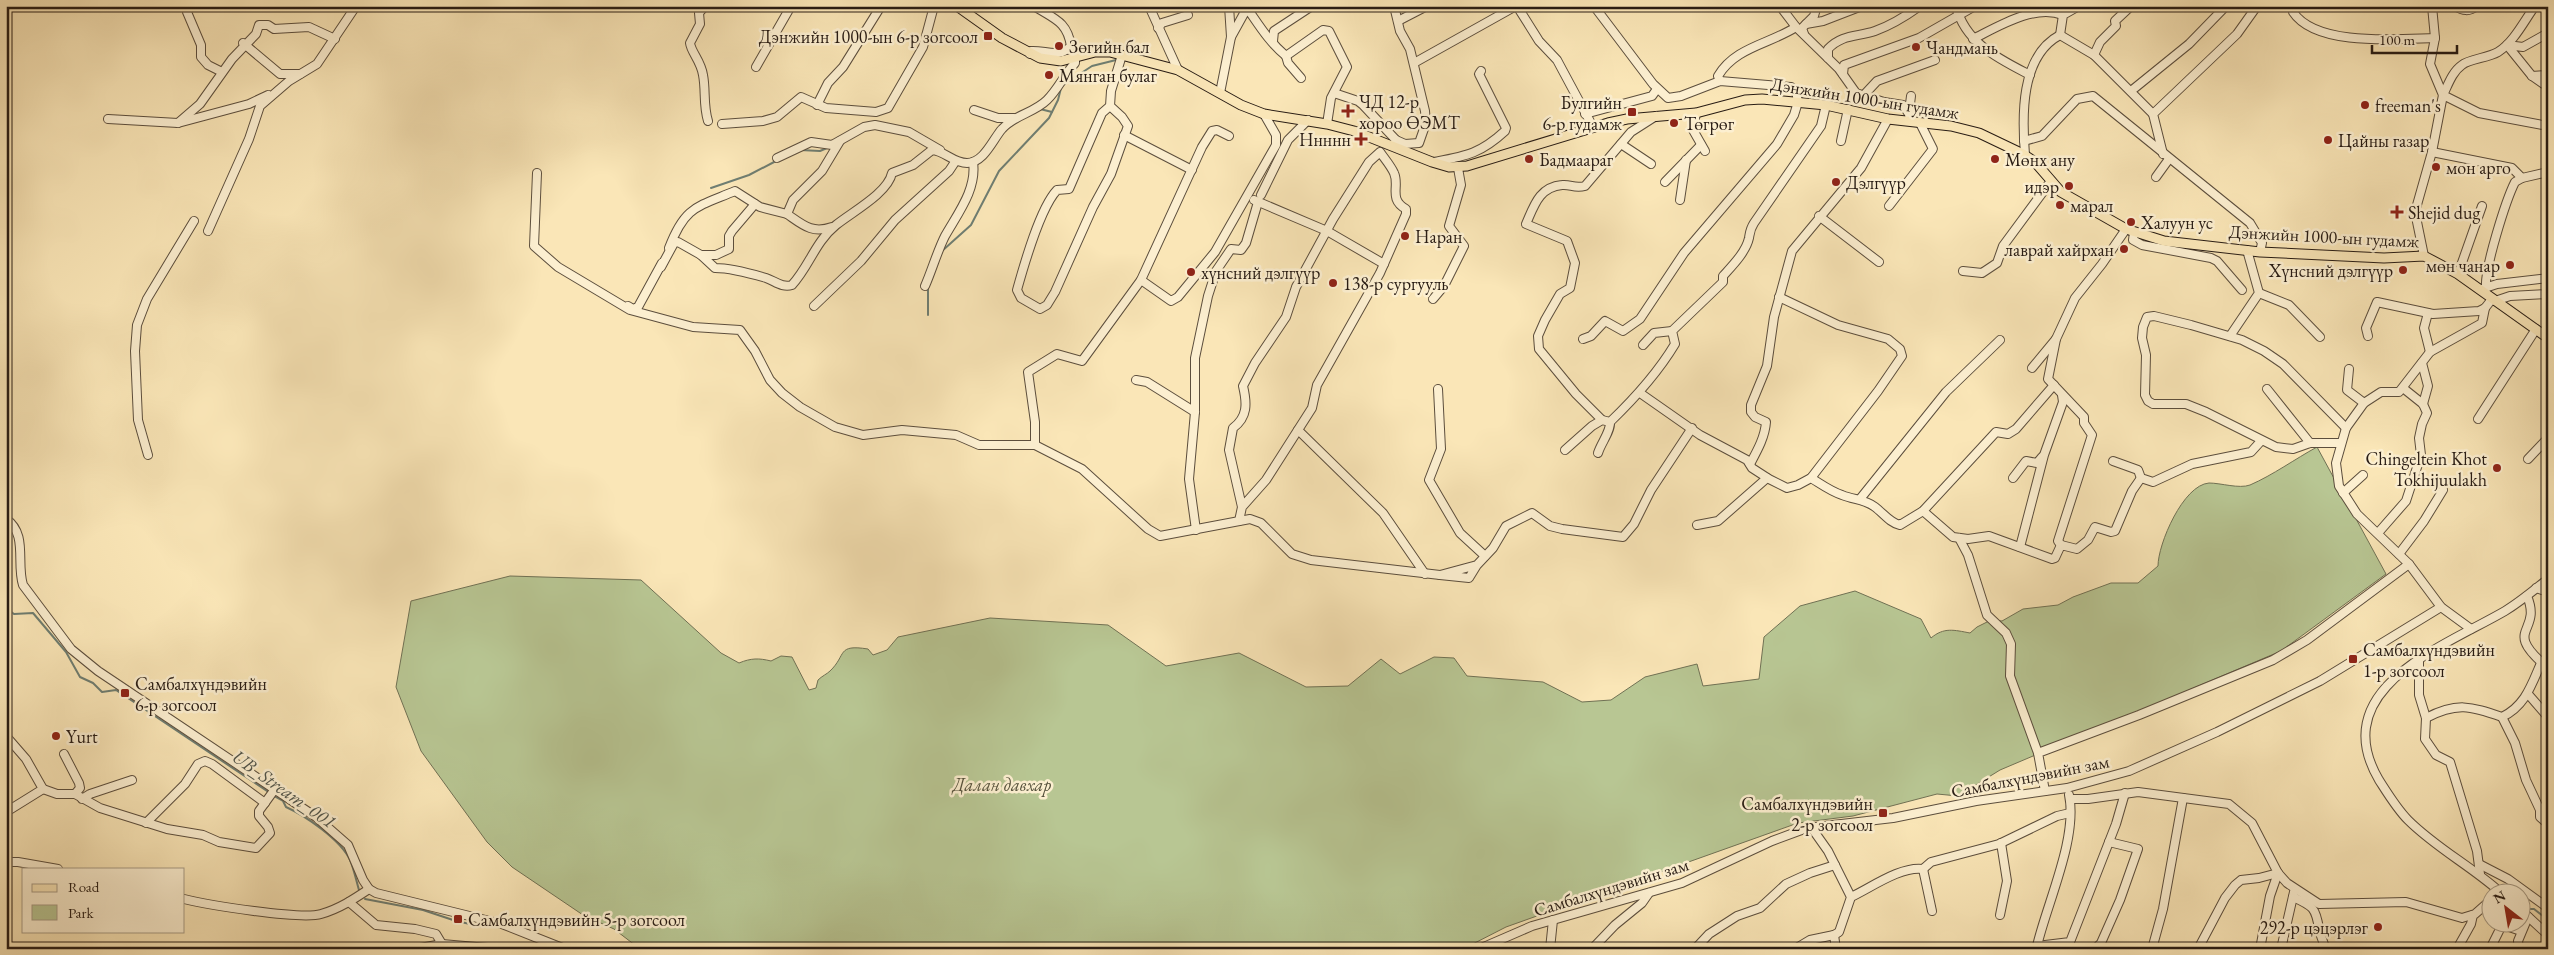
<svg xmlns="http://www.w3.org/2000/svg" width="2554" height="955" viewBox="0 0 2554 955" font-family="'EB Garamond',serif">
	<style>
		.green { fill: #b8c693; stroke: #707154 }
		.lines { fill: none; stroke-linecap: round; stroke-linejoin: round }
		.stream { stroke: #6f7e72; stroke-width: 2 }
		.minor-casing { stroke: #5c4e3d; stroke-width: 10 }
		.major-casing { stroke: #281c14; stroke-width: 11 }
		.minor { stroke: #fcefd0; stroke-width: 8 }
		.major { stroke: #fae6b7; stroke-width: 9 }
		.poi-dot { fill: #8f2418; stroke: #fcefd0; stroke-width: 2 }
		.labels { text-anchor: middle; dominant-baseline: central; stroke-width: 5; stroke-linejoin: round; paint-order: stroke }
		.poi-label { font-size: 18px; fill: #281c14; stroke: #fcefd0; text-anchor: start }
		.street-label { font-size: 18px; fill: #281c14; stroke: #fcefd0 }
		.park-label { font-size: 18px; font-style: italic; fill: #534f3a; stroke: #fcefd0 }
		.water-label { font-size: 19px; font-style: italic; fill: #51554b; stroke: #fcefd0 }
	</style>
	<rect width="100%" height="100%" fill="#fae6b7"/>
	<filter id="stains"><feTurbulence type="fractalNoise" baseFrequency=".004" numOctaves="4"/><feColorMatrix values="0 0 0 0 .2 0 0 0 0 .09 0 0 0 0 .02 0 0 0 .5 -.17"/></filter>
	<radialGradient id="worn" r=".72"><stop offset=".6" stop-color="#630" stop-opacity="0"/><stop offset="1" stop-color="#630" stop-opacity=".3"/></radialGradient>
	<path class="green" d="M2317,447L2386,574L2281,651L2000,770L1958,796L1937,794L1853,816L1798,823L1506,927L1463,949H640L614,929L583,915L512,867L487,842L421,751L396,687L411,601L510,576L641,580L721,653L739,663C751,658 759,658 771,661L781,656L792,657L809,690L816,688L818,680C822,676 827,674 830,671C847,655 836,644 868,649L873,655L887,650L898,637L990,618L1108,625L1166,666L1239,653L1306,687L1348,686L1381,659L1400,674L1434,657L1454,658L1467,676L1543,682L1582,702L1611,700L1645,677L1697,664L1703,686L1759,679L1764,637L1800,606L1855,591L1921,619L1931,638C1944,627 1954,630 1970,633L1977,627L1991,620L2002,621L2023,609L2058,605L2073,597L2111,583H2138L2158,566C2158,544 2183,485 2209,483C2221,483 2239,489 2250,485C2273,475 2295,459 2317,447Z"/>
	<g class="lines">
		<g class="stream">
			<path d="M1063,85L1092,66L1116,60"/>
			<path d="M1040,109L1052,112"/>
			<path d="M800,150L820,151L827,148"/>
			<path d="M711,188L749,175L776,161"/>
			<path d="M942,251L971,225L999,171L1049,118L1058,100L1061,88"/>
			<path d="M928,287V315"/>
			<path d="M6,608L14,614L33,613L66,652L80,677L93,683L102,692L116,690L270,793"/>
			<path d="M274,796L283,801L286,807C306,816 341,840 350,860C354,869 356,880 359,890"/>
			<path d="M365,899L423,910L456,921L484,927"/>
			<path d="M2527,909H2534L2548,920"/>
		</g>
		<g class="minor-casing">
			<g id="minor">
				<path d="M187,6V12L201,45V57L208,65L222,72"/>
				<path d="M705,6L699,13L700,24L690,43C691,52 701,61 703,75C706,90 703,105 708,121"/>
				<path d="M1149,6L1178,70"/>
				<path d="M1394,6L1400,31L1410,49L1425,111L1426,123L1419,143L1405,144L1396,140"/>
				<path d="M1517,6L1539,41L1557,60L1593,127"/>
				<path d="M1780,6L1796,27L1839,69L1856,93L1884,102L1903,105L1909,114L1910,121"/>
				<path d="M1956,6C1965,43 1999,59 2030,75"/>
				<path d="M2295,6L2293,12C2316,47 2398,39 2435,38"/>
				<path d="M2455,6C2463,11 2469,12 2477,6"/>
				<path d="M2535,6C2524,21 2514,42 2498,52C2488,58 2469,59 2462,65C2452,72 2448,85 2443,95L2479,113L2548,126"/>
				<path d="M1398,21L1427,6"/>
				<path d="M1806,24L1814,16L1816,9"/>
				<path d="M1158,28L1162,23L1188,15"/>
				<path d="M2548,33L2523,47L2507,45L2532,76L2548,87"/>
				<path d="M1804,34L1802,28L1806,24L1823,21L1862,6"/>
				<path d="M2060,35L2063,15L2079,6"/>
				<path d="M1231,37L1247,8C1259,25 1269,42 1286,56L1323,30L1329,31L1347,67L1331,98L1327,124"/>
				<path d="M1973,39C1999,26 2034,4 2063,15"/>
				<path d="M1273,41L1274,31L1312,6"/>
				<path d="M243,43L280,74H300"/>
				<path d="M1030,54L1031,51C1046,50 1059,59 1071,46C1067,21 1054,19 1034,6"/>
				<path d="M2094,55L2100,42L2116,26L2115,21L2131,6"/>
				<path d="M1286,56L1288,63L1301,78"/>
				<path d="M1828,58V49C1842,34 1858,37 1875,31C1892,25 1906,16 1920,6"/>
				<path d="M1414,63L1516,6"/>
				<path d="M756,67L791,6"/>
				<path d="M1843,74L1844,65L1919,38L1975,6"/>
				<path d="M2532,76L2548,75"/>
				<path d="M1720,81L1718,76C1735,47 1770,44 1796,27"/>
				<path d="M2131,91L2189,44L2226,6"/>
				<path d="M1220,93L1231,37L1229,6"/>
				<path d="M1334,93L1358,101L1363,105L1396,140L1394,145"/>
				<path d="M1863,96L1877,81L1935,60"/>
				<path d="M817,105L828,83L843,67L881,6"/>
				<path d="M1110,106L1102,113L1069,189L1057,190C1040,208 1024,265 1017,290L1021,298L1040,309L1047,305L1055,292L1093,207L1111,174L1128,126L1122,117L1110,106L1111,91L1122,55"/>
				<path d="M974,110L998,118H1014"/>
				<path d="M1909,112L1911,96"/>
				<path d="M1696,113L1693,130L1705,151"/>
				<path d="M1585,114L1652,96L1657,89"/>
				<path d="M108,119L178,123L249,104L268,95"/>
				<path d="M178,123L200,104L232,59L256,34L259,25H268L274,29L309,27L335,39"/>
				<path d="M722,124L763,121L777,117L801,97L826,108L876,112L888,108L923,47L934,6"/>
				<path d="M1124,135L1192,170"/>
				<path d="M1841,141L1848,109"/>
				<path d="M2024,141L2042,136L2077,99L2093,96L2250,223L2262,243L2260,252"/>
				<path d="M1621,144L1651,164"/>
				<path d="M2432,152L2512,168L2522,178"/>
				<path d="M2163,154L2153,114L2237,34L2257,6"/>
				<path d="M2025,155C2022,117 2020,56 2060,35L2094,55L2153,114"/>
				<path d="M777,158L811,142L832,145L864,127L875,125L909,132L940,150"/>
				<path d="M1434,162C1466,156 1480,154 1505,131L1506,128L1479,74L1481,71"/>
				<path d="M537,173L534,246L558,267L630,310L693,327L740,330L755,351L770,380L782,393L800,407L835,427L863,435L902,430L956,435L979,445H1035L1082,469L1148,529L1160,536L1250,519L1261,523L1292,554L1311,560L1440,575"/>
				<path d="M2156,177L2169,159"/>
				<path d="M1665,182L1701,145"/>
				<path d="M1261,195L1288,140L1308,120"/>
				<path d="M1254,200L1327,231L1384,264"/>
				<path d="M1680,200L1686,160"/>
				<path d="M1889,206L1933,149L1920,123"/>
				<path d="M1819,216L1879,262"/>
				<path d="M832,227C812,234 803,225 787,214L793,200L822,171L840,141"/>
				<path d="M208,231L249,139L260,106L289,81L317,64L356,6"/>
				<path d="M2134,232L2133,240L2142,245L2211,258L2217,261L2242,290"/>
				<path d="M669,248C685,206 697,207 735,191L760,207L787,214"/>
				<path d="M701,255H716L729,249V236L732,231L755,204"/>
				<path d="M2424,256L2415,212L2432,152L2443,95L2430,64L2435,38L2432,6"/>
				<path d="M661,267L674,243L678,242L701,255L715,268C731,268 749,273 766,278C775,281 782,288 792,285C809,267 815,242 836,225C852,212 888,193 892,173L913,165L932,150C945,151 953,163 967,163C984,163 993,139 1002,129C1014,115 1034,113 1047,100C1058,89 1064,75 1075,63V58"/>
				<path d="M1963,271L1982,273L1997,263L2003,246L2051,181"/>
				<path d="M2458,274L2482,206"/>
				<path d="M1141,280L1171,301L1178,297L1215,252L1276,145V135L1264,114"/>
				<path d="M925,286C932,270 937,252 945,236C958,213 977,189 973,162"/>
				<path d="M2486,288C2484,269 2506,200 2515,182L2522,178L2548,172"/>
				<path d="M2482,289L2497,284L2548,278"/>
				<path d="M2259,293L2289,305L2320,337"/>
				<path d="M1779,297L1838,325L1888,339L1900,349L1902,356L1878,391L1811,478"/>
				<path d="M1433,299L1444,286L1464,246L1449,226L1461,185L1458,168"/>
				<path d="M2495,301L2510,296L2548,294"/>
				<path d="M628,306L633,309L638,307L662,263"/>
				<path d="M814,306L861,261L895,220L949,171L955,162"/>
				<path d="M2428,313L2424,328L2430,352"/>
				<path d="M2230,336L2259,293L2247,250"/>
				<path d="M2368,336L2366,328L2377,302L2433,314L2479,311L2485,308L2492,299"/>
				<path d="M1583,339L1591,336L1605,321L1623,331L1640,319L1684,253L1777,144L1794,115L1798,102L1796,91L1791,87L1720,81L1681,96L1668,98L1653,84L1594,6"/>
				<path d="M1643,345L1654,333L1672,331"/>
				<path d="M2422,363L2428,386L2423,404"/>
				<path d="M2032,368L2056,339"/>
				<path d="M2349,369L2347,390L2364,403"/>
				<path d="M1136,380L1147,382L1195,412"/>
				<path d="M1438,389L1441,449L1429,480L1460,533L1485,556"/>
				<path d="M2267,389L2310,443"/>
				<path d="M1640,393L1700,435L1747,460L1752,468L1769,479L1787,488L1798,485L1811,478C1821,484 1830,491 1842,495C1854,500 1864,499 1875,507C1883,513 1890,523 1900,525L1923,511L1996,432L2008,434L2016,429L2054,385"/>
				<path d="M2478,419L2536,329"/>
				<path d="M1602,420L1576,394L1539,349L1538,336L1545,320L1560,294L1570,288L1575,263L1567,241L1526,224C1534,206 1539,187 1562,185C1571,184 1574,189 1585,186L1631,132L1656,116"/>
				<path d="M1298,430L1383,513L1425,574"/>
				<path d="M2340,443H2310L2293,449L2276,447L2206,412L2186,404H2153L2148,401L2145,395L2146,355L2142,338L2143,327L2147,317L2154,316L2191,325L2242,340L2264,351L2283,364L2346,428"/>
				<path d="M1035,445V422L1028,372L1057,354L1082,361L1141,280L1202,147L1212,131L1217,130L1229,136"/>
				<path d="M1565,450L1592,426L1602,420L1610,422C1635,398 1657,374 1675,344L1672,331L1723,282V276C1732,266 1746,252 1749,238C1750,232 1750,229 1754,223L1821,126L1826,105"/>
				<path d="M1598,453C1601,443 1611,431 1610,422"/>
				<path d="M148,455L138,420L135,351L137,325L147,299L194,221"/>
				<path d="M2528,459L2548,438"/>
				<path d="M2113,461L2138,470L2141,478L2153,482L2192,464L2251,452L2261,441"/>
				<path d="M1750,464C1757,451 1765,437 1766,422L1755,417L1751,412V405L1767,366L1774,317L1792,251L1861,168L1888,119"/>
				<path d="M2013,478L2026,461L2037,463L2042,457"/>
				<path d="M2343,493L2363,475"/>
				<path d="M1860,499L1946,392L2000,340"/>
				<path d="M1923,511L1953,537L1968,539L1989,536L2052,559L2055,558L2061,545L2077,549L2088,540L2095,527L2111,532L2115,531L2132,491L2141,478"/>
				<path d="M6,519C28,534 16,563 23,585L71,649L98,671L316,817L348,845L363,880L369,889L376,893L502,924L565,949"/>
				<path d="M1239,521L1242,507L1266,480L1312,408L1317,385L1380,273L1406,214V209C1388,199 1400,186 1394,173C1391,166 1384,158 1380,152L1369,162L1333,219L1296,287L1286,317L1255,363L1243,386C1247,403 1248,417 1233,428L1229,450L1242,507"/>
				<path d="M1697,525L1718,521L1767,478"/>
				<path d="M1196,530L1189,479L1195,412V358L1208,296L1216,271L1231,249L1241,250L1246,243L1258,202"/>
				<path d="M2378,533L2406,501L2421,455L2419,438L2422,424L2427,413L2423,404L2403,388"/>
				<path d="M1959,538L1968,555L1987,615L2006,633L2011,644L2010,676L2038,753"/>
				<path d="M2061,545L2058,541L2092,435L2084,423V417L2048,379L2056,339L2075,298L2102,264L2126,229"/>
				<path d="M2020,547L2044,455L2063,402L2062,395"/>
				<path d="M2399,554L2424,521L2443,490"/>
				<path d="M1477,565L1469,578L1440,575L1477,565L1493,548L1506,526L1532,513L1550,526L1562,529L1623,537L1634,524L1651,490L1692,428"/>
				<path d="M2536,588L2548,592"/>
				<path d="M2527,596C2543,634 2500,628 2548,668"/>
				<path d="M2471,629L2441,607L2409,564L2357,514L2339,486L2336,463L2346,428L2364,403L2381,392H2399L2430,352L2482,323L2485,308"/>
				<path d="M2419,659V695L2426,718L2425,739L2436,755L2450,762L2477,851L2480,874"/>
				<path d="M2528,694L2548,717"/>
				<path d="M2502,717L2515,743L2526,780L2540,810"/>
				<path d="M2426,718C2457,702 2470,706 2502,717C2525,706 2531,686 2541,663"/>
				<path d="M6,736L26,759L43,789L6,812"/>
				<path d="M64,754L79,783L80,788L75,794"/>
				<path d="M43,789L57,794H75L100,808L167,829L203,835L219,842L256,848L270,833L268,827L259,816V811L275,789"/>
				<path d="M2045,791L2038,753L2139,715L2273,660L2307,640L2409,564"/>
				<path d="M82,799L90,794L132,780"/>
				<path d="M2070,799H2088L2138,792L2229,804L2252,823L2278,873L2287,883L2319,904L2406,902L2462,918L2475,914L2492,899"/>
				<path d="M2548,804L2540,810V817L2548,824"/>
				<path d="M146,823L185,784L198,764L205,761L212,764L265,803"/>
				<path d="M6,862H18L58,869"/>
				<path d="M2479,864L2508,879L2548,908"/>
				<path d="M1923,869L1932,911"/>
				<path d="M2500,892C2471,866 2436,848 2408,820C2397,809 2388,794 2379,780C2325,688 2445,646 2505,611C2520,602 2534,590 2548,579"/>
				<path d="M1851,897C1872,887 1901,866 1923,869L1931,862L1999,844L2057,816L2070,813"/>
				<path d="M2293,897C2313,906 2316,908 2319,929C2320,936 2324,941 2325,949"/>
				<path d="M184,899C208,905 301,920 321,914C339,909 354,899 369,889"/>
				<path d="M349,902L376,925L415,929L436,934L442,944"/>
				<path d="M2522,911L2548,935"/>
				<path d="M2000,915L2007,881L2001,843"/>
				<path d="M1834,935L1836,949"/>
				<path d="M2037,946C2047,903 2078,838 2069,795"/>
				<path d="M56,949H58"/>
				<path d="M415,949L442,944L499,949"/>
				<path d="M1479,949L1532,926L1682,883L1772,841L1807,828L1893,818L1976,801L2067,788L2129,771L2217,732L2320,681L2441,607"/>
				<path d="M1550,949L1553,920"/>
				<path d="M1592,949L1615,925L1642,903L1649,893"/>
				<path d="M1695,949L1709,934L1737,916L1760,908L1786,884L1810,873L1835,865"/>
				<path d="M1795,949L1810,940L1834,935L1839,932L1851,897L1828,851L1811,827"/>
				<path d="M2035,949L2037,946L2070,942L2116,824L2125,793"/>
				<path d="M2095,949L2101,943L2120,900L2138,849L2109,842"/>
				<path d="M2152,949L2163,909L2183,798"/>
				<path d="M2198,949L2225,898L2235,885L2241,880L2259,878L2278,873"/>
				<path d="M2260,949L2270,896L2278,873"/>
				<path d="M2281,949L2294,892"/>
				<path d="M2457,949L2471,924L2473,915"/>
				<path d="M2490,949L2501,927L2506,926L2521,931"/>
				<path d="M2519,949L2518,941L2528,917"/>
			</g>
		</g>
		<g class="major-casing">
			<path id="major" d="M957,6L1002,38L1040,58L1061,61L1095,52H1110L1178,70L1241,105L1264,114L1327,124L1354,131L1432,162L1449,167L1467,166L1608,123L1627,119L1696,113L1745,100L1762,99L1826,105L1888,119L1951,126L1979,133L2023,154L2035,162L2061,192L2126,229L2164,241L2260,252L2384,258L2424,256L2458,274L2548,338"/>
		</g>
		<use href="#minor" class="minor"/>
		<use href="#major" class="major"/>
	</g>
	<g class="poi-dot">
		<rect x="983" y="31" width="10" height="10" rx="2.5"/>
		<circle cx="1059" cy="46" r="5"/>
		<circle cx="1916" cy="47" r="5"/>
		<circle cx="1049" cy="75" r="5"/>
		<circle cx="2365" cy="105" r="5"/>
		<path d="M1345.5 103.5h5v5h5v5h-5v5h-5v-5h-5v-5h5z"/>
		<rect x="1627" y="107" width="10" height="10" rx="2.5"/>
		<circle cx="1674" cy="123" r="5"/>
		<path d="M1358.5 131.5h5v5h5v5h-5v5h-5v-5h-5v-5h5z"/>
		<circle cx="2328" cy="140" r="5"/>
		<circle cx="1529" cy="159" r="5"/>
		<circle cx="1995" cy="159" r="5"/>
		<circle cx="2436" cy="167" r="5"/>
		<circle cx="1836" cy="182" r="5"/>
		<circle cx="2069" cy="186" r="5"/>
		<circle cx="2060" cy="205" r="5"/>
		<path d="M2394.5 204.5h5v5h5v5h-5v5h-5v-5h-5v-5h5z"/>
		<circle cx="2131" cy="222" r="5"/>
		<circle cx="1405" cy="236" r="5"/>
		<circle cx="2124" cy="249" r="5"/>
		<circle cx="2510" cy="265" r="5"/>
		<circle cx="2403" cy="270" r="5"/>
		<circle cx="1191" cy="272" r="5"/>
		<circle cx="1333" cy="283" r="5"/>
		<circle cx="2497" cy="468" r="5"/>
		<rect x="2348" y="654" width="10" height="10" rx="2.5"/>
		<rect x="120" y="688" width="10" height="10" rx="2.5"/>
		<circle cx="56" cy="736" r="5"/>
		<rect x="1878" y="808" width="10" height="10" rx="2.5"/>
		<rect x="453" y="914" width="10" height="10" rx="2.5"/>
		<circle cx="2378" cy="927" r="5"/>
	</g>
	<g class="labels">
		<g class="poi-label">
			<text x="978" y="36" text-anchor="end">Дэнжийн 1000-ын 6-р зогсоол</text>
			<text x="1069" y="46">Зөгийн бал</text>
			<text x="1926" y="47">Чандмань</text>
			<text x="1059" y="75">Мянган булаг</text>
			<text x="1359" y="101">ЧД 12-р<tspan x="1359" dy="21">хороо ӨЭМТ</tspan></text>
			<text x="1622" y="102" text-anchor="end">Булгийн<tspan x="1622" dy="21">6-р гудамж</tspan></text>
			<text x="2375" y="105">freeman's</text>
			<text x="1684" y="123">Төгрөг</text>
			<text x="1351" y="139" text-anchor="end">Ннннн</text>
			<text x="2338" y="140">Цайны газар</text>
			<text x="1539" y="159">Бадмаараг</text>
			<text x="2005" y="159">Мөнх ану</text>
			<text x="2446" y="167">мон арго</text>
			<text x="1846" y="182">Дэлгүүр</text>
			<text x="2059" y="186" text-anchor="end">идэр</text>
			<text x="2070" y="205">марал</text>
			<text x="2408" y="212">Shejid dug</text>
			<text x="2141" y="222">Халуун ус</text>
			<text x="1415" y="236">Наран</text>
			<text x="2114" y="249" text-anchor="end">лаврай хайрхан</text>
			<text x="2500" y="265" text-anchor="end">мөн чанар</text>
			<text x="2393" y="270" text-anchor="end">Хүнсний дэлгүүр</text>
			<text x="1201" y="272">хүнсний дэлгүүр</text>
			<text x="1343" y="283">138-р сургууль</text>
			<text x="2487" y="458" text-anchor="end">Chingeltein Khot<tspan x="2487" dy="21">Tokhijuulakh</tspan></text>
			<text x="2363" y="649">Самбалхүндэвийн<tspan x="2363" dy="21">1-р зогсоол</tspan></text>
			<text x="135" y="683">Самбалхүндэвийн<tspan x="135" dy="21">6-р зогсоол</tspan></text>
			<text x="66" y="736">Yurt</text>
			<text x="1873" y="803" text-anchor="end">Самбалхүндэвийн<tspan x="1873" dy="21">2-р зогсоол</tspan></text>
			<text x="468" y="919">Самбалхүндэвийн 5-р зогсоол</text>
			<text x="2368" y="927" text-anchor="end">292-р цэцэрлэг</text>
		</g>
		<g class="street-label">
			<text transform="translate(1865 98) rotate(9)">Дэнжийн 1000-ын гудамж</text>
			<text transform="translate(2324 236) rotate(3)">Дэнжийн 1000-ын гудамж</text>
			<text transform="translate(2030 776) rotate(-11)">Самбалхүндэвийн зам</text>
			<text transform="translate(1611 887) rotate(-17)">Самбалхүндэвийн зам</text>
		</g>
		<g class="park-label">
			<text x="1002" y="784">Далан давхар</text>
		</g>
		<g class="water-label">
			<text transform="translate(284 789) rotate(35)">UB_Stream_001</text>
		</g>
	</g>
	<rect width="2554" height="955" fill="none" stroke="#fae6b7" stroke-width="25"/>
	<rect x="8" y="8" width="2539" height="940" fill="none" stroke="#281c14" stroke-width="2.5"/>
	<rect x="12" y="12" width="2529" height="930" fill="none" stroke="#281c14"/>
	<rect x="22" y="868" width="162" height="65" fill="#fcefd0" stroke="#a79b85"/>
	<rect x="32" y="884" width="25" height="8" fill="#fae6b7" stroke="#a79b85"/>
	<text x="68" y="892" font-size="15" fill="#281c14">Road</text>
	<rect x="32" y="905" width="25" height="15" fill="#b8c693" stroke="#a79b85"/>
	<text x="68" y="918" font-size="15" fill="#281c14">Park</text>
	<g transform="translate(2506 908) rotate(329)"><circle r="24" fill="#fcefd0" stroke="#a79b85"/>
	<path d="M0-4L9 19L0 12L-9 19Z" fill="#8f2418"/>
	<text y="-8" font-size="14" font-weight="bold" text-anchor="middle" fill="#281c14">N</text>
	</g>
	<path d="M2372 45v8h85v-8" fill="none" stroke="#281c14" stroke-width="2.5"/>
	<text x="2379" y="45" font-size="15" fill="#281c14" stroke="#fcefd0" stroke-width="4" paint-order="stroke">100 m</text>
	<rect width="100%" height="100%" filter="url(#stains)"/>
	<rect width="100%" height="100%" fill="url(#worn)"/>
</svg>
